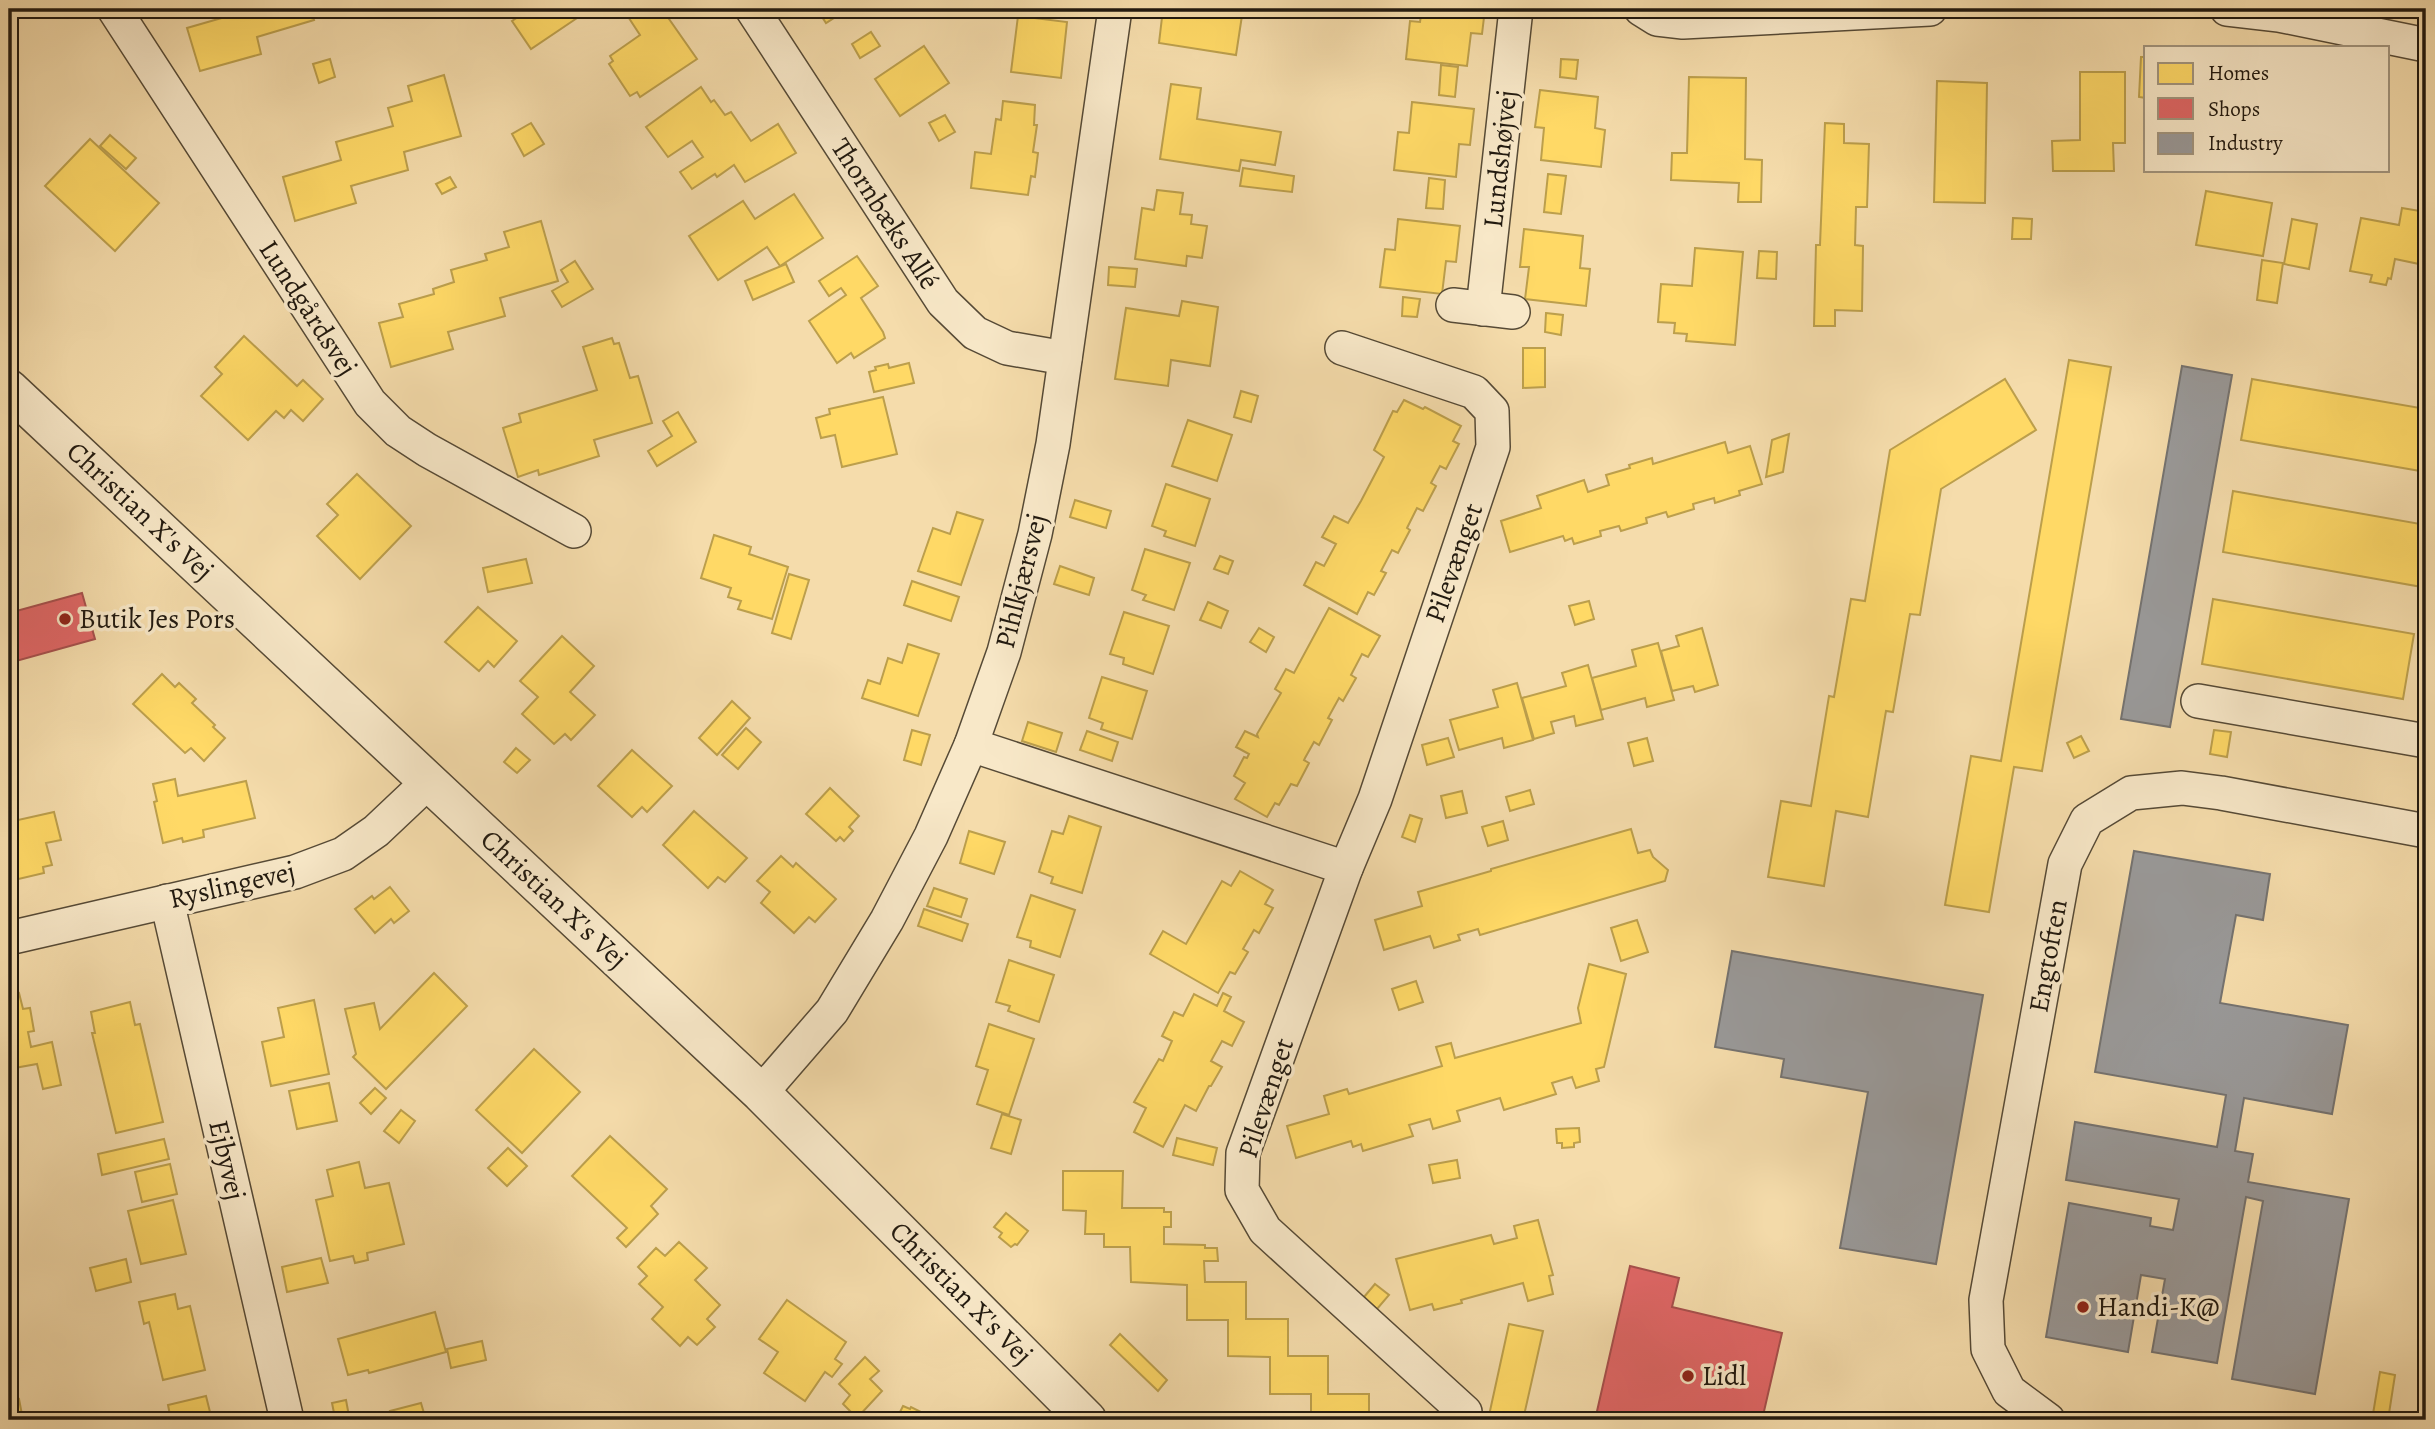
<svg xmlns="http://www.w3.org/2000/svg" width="2435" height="1429" viewBox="0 0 2435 1429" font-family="Alegreya,serif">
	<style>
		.homes { fill: #ffd966; stroke: #bc9f4c; stroke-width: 2 }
		.shops { fill: #e06666; stroke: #a74f4c; stroke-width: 2 }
		.industry { fill: #999; stroke: #757370; stroke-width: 2 }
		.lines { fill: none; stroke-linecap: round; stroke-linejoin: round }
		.minor-casing { stroke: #564a36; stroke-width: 36 }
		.tertiary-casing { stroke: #564a36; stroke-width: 41 }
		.minor { stroke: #f8e8c8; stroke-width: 33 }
		.tertiary { stroke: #f8e8c8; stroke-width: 38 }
		.poi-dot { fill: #8f2418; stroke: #f8e8c8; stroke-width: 2.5 }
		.labels { text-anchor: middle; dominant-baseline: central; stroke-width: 7; stroke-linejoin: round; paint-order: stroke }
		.street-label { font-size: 28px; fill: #21190f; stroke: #f8e8c8 }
		.poi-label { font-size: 28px; fill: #21190f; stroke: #f8e8c8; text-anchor: start }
	</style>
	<rect width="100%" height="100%" fill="#f5dcab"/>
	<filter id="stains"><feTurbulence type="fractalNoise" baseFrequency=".00286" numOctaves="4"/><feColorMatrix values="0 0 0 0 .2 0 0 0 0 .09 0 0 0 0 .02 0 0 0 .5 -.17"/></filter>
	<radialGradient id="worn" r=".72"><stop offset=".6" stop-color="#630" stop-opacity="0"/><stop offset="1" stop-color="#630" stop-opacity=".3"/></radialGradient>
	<g class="homes">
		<path d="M246,9H310L314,20L257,37L261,54L200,71L187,28L246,11Z"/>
		<path d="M530,9H580L583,14L531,49L512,21Z"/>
		<path d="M623,9H662L697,59L640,97L637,92L630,96L609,64L613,61L610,56L640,35Z"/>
		<path d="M817,9H848L826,23Z"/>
		<path d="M1163,9H1243L1236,55L1159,43Z"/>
		<path d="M1422,9H1485L1482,34L1471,33L1467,66L1406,59L1410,21L1420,22Z"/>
		<path d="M1018,16L1067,22L1061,78L1011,72Z"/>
		<path d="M871,32L880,46L860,58L852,44Z"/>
		<path d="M924,46L949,83L900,116L875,79Z"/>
		<path d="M2141,57H2146V98L2139,97Z"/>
		<path d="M330,59L335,77L319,83L313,64Z"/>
		<path d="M1561,59L1578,60L1576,79L1560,77Z"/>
		<path d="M1441,65L1458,67L1455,97L1439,95Z"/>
		<path d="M2080,72H2125V143H2113L2114,171H2053L2052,141L2080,140Z"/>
		<path d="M444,75L461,136L404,152L408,170L351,186L356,203L295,221L283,177L341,160L336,142L393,126L388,108L412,101L408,86Z"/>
		<path d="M1689,77L1746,78L1745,159L1762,160L1761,202H1738L1739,183L1671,180L1672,153H1687Z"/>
		<path d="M1937,81L1987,83L1985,203L1934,202Z"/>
		<path d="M1171,84L1201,88L1197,119L1281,132L1275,165L1241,160L1239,171L1160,159Z"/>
		<path d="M701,87L711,102L714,100L725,115L731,112L751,141L778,124L796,153L745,182L734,165L717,177L715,174L692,189L680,172L703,157L692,141L668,157L646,127Z"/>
		<path d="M1540,90L1598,97L1595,128L1605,130L1601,167L1541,160L1544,128L1535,127Z"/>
		<path d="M1003,101L1035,105L1034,125H1037L1033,152L1038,153L1035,177L1031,176L1028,195L971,188L975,152L991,154L996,119L1001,120Z"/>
		<path d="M1412,102L1474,109L1470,145L1459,144L1456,177L1394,170L1398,132L1409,133Z"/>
		<path d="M945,115L955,132L939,141L929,123Z"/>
		<path d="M531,123L544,144L524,156L512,134Z"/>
		<path d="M1825,123L1844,124V143L1869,144L1867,207H1856L1855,245L1863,246L1862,311L1835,310V326H1814L1816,245H1820Z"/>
		<path d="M110,135L136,158L126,169L100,146Z"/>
		<path d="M90,139L159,203L115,251L45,186Z"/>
		<path d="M1243,168L1294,176L1292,192L1240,186Z"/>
		<path d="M1548,174L1566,176L1561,214L1544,212Z"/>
		<path d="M450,177L456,187L442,194L436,184Z"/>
		<path d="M1429,178L1445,180L1443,209L1426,208Z"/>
		<path d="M1157,190L1183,193L1180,214L1192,215L1191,224L1207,226L1202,258L1187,256L1186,266L1135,259L1142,208L1154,210Z"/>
		<path d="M2206,191L2272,203L2263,256L2196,245Z"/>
		<path d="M794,194L823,238L780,266L767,247L718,280L689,236L743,201L755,219Z"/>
		<path d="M2402,208L2426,212L2423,232H2425L2419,264L2395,259L2391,279L2388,278L2386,285L2370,282L2372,275L2350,271L2361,218L2399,225Z"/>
		<path d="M2013,218L2032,219L2031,239H2012Z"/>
		<path d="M1398,219L1460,226L1456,262L1446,261L1442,294L1380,287L1385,249L1395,250Z"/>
		<path d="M2292,219L2317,224L2309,269L2284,264Z"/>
		<path d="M541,221L558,281L500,298L505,316L448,332L453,349L391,367L379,323L403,317L399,304L434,294L433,289L454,282L451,270L487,260L485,254L509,247L504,232Z"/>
		<path d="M1524,229L1583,236L1580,268L1590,269L1586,306L1525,299L1529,267H1520Z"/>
		<path d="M1695,248L1743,252L1735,345L1686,341L1687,334L1674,333L1675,323L1658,322L1661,284L1692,286Z"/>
		<path d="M1759,251L1777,252L1776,279L1757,278Z"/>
		<path d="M857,256L878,286L861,298L883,332L885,338L854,358L851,353L837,363L809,321L846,295L841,288L829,296L819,281Z"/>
		<path d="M2262,260L2283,263L2277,303L2257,300Z"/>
		<path d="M575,261L593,289L562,307L552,291L568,282L561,270Z"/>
		<path d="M786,264L794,282L753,300L745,281Z"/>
		<path d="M1109,267L1137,269L1135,287L1108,285Z"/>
		<path d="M1403,297L1420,299L1417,317L1402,316Z"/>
		<path d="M1182,301L1218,307L1210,366L1171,360L1168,386L1115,379L1126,308L1179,316Z"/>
		<path d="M1546,313L1563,315L1561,335L1545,332Z"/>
		<path d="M244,336L297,386L303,380L323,399L303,421L291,410L284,418L276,411L248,440L201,396L222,374L215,367Z"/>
		<path d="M612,338L614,344L619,343L630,378L638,376L652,423L594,440L599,456L539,475L538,470L518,477L503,428L521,422L519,414L597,390L583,347Z"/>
		<path d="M1523,348H1545V387L1523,388Z"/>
		<path d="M2069,360L2111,367L2042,771L2014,767L1989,912L1945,905L1971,756L2001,761Z"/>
		<path d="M909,363L914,383L874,392L869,372L876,370L875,367L888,364L889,368Z"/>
		<path d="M2005,379L2036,430L1941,489L1920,615L1910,614L1893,712L1886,711L1868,817L1836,811L1824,886L1768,877L1781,801L1811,806L1829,696L1834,697L1851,599L1865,601L1890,450Z"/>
		<path d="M2252,379L2426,409V472L2241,440Z"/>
		<path d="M1241,391L1258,396L1251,422L1234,417Z"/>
		<path d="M883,397L897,454L842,467L835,435L821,438L816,418L830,414L829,409Z"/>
		<path d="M1404,400L1423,409L1425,407L1461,426L1453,441L1459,444L1446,469L1440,466L1431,483L1436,486L1423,511L1417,508L1407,528L1410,530L1398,553L1392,550L1381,571L1386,573L1374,595L1368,592L1357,614L1304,585L1316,562L1324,566L1336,544L1322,537L1334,516L1348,523L1361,501L1384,457L1374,450L1393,411L1397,412Z"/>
		<path d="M678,412L696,442L657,466L648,451L672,436L663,421Z"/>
		<path d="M1188,420L1232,435L1217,481L1172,466Z"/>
		<path d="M1789,434L1783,472L1766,477L1772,440Z"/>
		<path d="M1725,442L1728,453L1750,446L1762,484L1739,491L1740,495L1715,503L1714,498L1693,504L1694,509L1668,517L1666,512L1646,518L1647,523L1621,531L1619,526L1600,531L1601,536L1574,544L1572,538L1565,541L1563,536L1510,552L1501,521L1541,508L1537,496L1584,480L1588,492L1609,485L1606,475L1630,468L1629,465L1652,458L1653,464Z"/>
		<path d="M357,474L411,526L360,579L317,536L338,515L327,504Z"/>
		<path d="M1166,484L1210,499L1195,546L1164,536L1166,531L1152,526Z"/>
		<path d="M2233,491L2426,525V563L2422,587L2223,552Z"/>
		<path d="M1075,500L1111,511L1106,528L1070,517Z"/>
		<path d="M957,512L983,520L961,585L918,571L933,528L950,534Z"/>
		<path d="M714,535L751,547L749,554L788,567L772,619L738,609L741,601L728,597L731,588L701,578Z"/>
		<path d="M1145,549L1190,563L1174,610L1143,600L1146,595L1132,590Z"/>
		<path d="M1220,556L1233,561L1228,574L1214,569Z"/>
		<path d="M526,559L532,583L488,592L483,568Z"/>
		<path d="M1060,566L1094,578L1089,595L1054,584Z"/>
		<path d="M789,574L809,580L791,639L772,633Z"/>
		<path d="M912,581L959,597L951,621L904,605Z"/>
		<path d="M2213,599L2414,634L2403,699L2202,664Z"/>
		<path d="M1589,601L1594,619L1575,625L1569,606Z"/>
		<path d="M1208,602L1228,611L1221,628L1200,620Z"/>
		<path d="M478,607L517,641L494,667L488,661L479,671L445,642Z"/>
		<path d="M1329,608L1380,636L1368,657L1362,654L1351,675L1356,678L1343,701L1339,698L1328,718L1332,720L1319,745L1314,742L1305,758L1304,760L1309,763L1297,786L1291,784L1279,805L1275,803L1267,817L1235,799L1245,783L1234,776L1244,757L1247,758L1249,754L1236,747L1245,731L1258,737L1257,734L1281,693L1275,689L1286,669L1294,673Z"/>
		<path d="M1124,612L1169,626L1153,674L1123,664L1124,658L1110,654Z"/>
		<path d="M1259,628L1274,637L1266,652L1250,642Z"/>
		<path d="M1702,628L1718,685L1695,692L1693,686L1672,691L1661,651L1679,646L1676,636Z"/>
		<path d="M562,636L594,666L570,692L595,715L571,740L565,734L554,744L522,714L538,697L520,681Z"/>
		<path d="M1658,643L1674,700L1647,707L1645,698L1601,710L1592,678L1636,666L1632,650Z"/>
		<path d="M908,644L939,654L918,716L862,698L868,680L880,684L888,658L902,663Z"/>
		<path d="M1588,665L1603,719L1576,726L1574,716L1551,722L1554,733L1534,739L1522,698L1566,686L1562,673Z"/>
		<path d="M162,674L175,687L179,683L196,699L192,703L215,725L213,727L225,738L204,761L191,748L185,753L133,704Z"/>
		<path d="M1102,677L1147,691L1132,739L1101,729L1103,723L1089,718Z"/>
		<path d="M1517,683L1533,740L1504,748L1502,738L1459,750L1450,720L1498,707L1493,690Z"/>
		<path d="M732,701L750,718L717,755L699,738Z"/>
		<path d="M1028,722L1062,733L1056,752L1022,741Z"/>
		<path d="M746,728L761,742L738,769L722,755Z"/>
		<path d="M912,730L930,735L921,765L904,760Z"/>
		<path d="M2214,730L2231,732L2227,757L2210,754Z"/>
		<path d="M1087,731L1118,742L1112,761L1080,750Z"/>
		<path d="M2081,736L2089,751L2074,758L2067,743Z"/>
		<path d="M1448,738L1454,757L1427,765L1422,745Z"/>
		<path d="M1647,738L1653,761L1634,766L1628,743Z"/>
		<path d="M516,748L530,760L517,773L504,762Z"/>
		<path d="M632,750L672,786L647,812L642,807L632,817L598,786Z"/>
		<path d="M175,779L178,796L246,781L255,818L203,830L204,837L183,842L182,838L163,843L154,802L157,801L153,784Z"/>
		<path d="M830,788L859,816L849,827L853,831L844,841L840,837L836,841L806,814Z"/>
		<path d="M1530,790L1534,804L1510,811L1506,797Z"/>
		<path d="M1462,791L1467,813L1446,818L1441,796Z"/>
		<path d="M694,811L747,858L725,882L718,877L708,888L663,845Z"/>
		<path d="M54,812L61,840L46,843L52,865L43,867L44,873L10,881L9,822Z"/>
		<path d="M1410,815L1422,819L1415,842L1402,837Z"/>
		<path d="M1069,816L1101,827L1082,893L1051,883L1053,877L1039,872L1052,831L1063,834Z"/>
		<path d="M1503,821L1508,840L1488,846L1482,827Z"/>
		<path d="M1631,829L1638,853L1650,850L1653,857L1668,870L1665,881L1480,935L1478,929L1458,935L1460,940L1434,948L1430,936L1384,950L1375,920L1422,906L1418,892L1491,871V869Z"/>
		<path d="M969,831L1005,842L994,874L960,863Z"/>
		<path d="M781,856L793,867L796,863L836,899L815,922L809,917L794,933L761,903L770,892L757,881Z"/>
		<path d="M1240,871L1273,890L1265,904L1273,908L1259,933L1254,930L1243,949L1248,952L1235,974L1230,972L1218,993L1150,954L1163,931L1186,944L1222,881L1231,886Z"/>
		<path d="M390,887L409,911L394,923L391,919L375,933L355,909L372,896L374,899Z"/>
		<path d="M934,888L967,899L961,917L927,906Z"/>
		<path d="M1031,895L1075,910L1060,957L1030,947L1031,941L1017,937Z"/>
		<path d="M924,909L968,924L962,941L918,926Z"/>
		<path d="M1637,920L1648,952L1621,961L1611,928Z"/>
		<path d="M1009,960L1054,975L1039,1022L1008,1011L1010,1006L996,1002Z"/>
		<path d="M1589,964L1626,974L1604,1067L1596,1069L1599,1081L1576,1088L1572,1077L1552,1083L1556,1094L1504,1110L1500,1098L1457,1111L1460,1121L1433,1129L1430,1119L1409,1125L1413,1136L1363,1151L1361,1144L1353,1147L1351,1141L1296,1158L1287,1126L1329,1114L1324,1096L1347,1089L1349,1094L1442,1066L1436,1047L1451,1043L1455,1058L1581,1023L1578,1008Z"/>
		<path d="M434,973L467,1006L386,1089L353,1057L356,1054L345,1009L374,1003L380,1029Z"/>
		<path d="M1416,981L1423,1002L1399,1010L1392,989Z"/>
		<path d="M19,993L23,1009L30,1008L34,1031L28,1032L31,1047L52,1042L61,1085L43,1089L37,1064L9,1069V995Z"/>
		<path d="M1223,993L1231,997L1224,1011L1244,1022L1232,1046L1222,1041L1211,1061L1222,1067L1211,1086H1209L1196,1111L1185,1105L1163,1147L1134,1132L1146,1108L1134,1102L1159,1059L1163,1061L1172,1041L1162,1036L1174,1012L1183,1016L1194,994L1217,1006Z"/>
		<path d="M314,1000L329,1074L271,1086L262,1042L284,1037L278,1008Z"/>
		<path d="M130,1002L135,1025L140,1024L163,1122L116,1133L92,1033H95L91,1012Z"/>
		<path d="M989,1024L1034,1039L1009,1115L977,1104L988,1070L976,1066Z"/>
		<path d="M534,1049L580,1092L522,1153L476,1110Z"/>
		<path d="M329,1083L337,1121L297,1129L289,1091Z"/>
		<path d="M375,1088L386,1098L371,1114L360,1103Z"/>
		<path d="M401,1110L415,1121L399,1143L384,1131Z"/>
		<path d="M1002,1114L1021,1120L1011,1154L991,1148Z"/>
		<path d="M1579,1128L1580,1142L1574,1143V1147L1562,1148V1143H1557L1556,1129Z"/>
		<path d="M610,1136L667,1189L651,1206L658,1214L626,1247L617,1238L627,1228L572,1176Z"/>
		<path d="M1177,1138L1217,1148L1213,1165L1173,1155Z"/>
		<path d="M164,1139L169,1159L102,1175L98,1154Z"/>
		<path d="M508,1148L527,1166L507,1186L488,1168Z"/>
		<path d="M1457,1160L1460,1178L1433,1183L1429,1165Z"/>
		<path d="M359,1162L365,1188L389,1183L404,1244L367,1253L368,1260L355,1263L353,1256L330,1261L316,1200L333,1196L327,1170Z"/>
		<path d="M170,1164L177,1194L142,1202L135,1172Z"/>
		<path d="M1063,1171H1123L1122,1208H1164V1212H1171V1227H1164V1244L1205,1245V1248H1217L1218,1261H1204L1205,1282H1246V1319H1288V1356H1328V1394H1369V1420H1311V1394H1270V1357L1228,1356V1320H1187V1285L1131,1282L1130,1247H1104V1234H1085L1086,1211L1063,1210Z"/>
		<path d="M173,1200L186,1254L141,1264L128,1211Z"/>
		<path d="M1006,1213L1028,1231L1017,1245L1015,1244L1011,1247L999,1237L1002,1233L994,1227Z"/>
		<path d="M1538,1220L1553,1275L1549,1276L1553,1294L1528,1301L1523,1283L1461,1300L1462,1303L1434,1310L1432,1304L1410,1310L1396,1259L1491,1235L1494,1244L1517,1238L1514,1226Z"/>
		<path d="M679,1242L707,1268L695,1280L720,1305L707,1319L715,1327L697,1345L688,1337L680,1346L652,1319L663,1307L639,1284L647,1276L638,1267L656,1248L665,1256Z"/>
		<path d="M321,1258L328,1283L287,1292L282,1267Z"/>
		<path d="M126,1259L131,1282L96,1291L90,1268Z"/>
		<path d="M1375,1284L1389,1295L1377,1309L1364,1297Z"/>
		<path d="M175,1294L178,1309L190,1306L205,1370L163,1380L149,1322L144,1324L139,1302Z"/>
		<path d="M787,1300L846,1342L835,1359L842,1364L832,1377L825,1372L805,1401L764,1373L778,1352L759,1339Z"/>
		<path d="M435,1312L446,1352L369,1373L368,1370L348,1375L338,1339Z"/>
		<path d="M1509,1324L1543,1331L1523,1420H1488Z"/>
		<path d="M1120,1334L1167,1380L1158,1391L1110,1345Z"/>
		<path d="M482,1341L486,1360L451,1368L447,1349Z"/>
		<path d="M865,1357L879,1371L870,1379L882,1391L857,1418L843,1404L850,1395L839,1384Z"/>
		<path d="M2380,1372L2395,1375L2388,1420H2372Z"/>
		<path d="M206,1396L212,1420H171L168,1405Z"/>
		<path d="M19,1399L23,1420H9V1401Z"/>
		<path d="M346,1400L349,1416L335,1418L332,1403Z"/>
		<path d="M421,1403L426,1420H393L390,1411Z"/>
		<path d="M903,1406L910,1409L911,1407L937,1420H896Z"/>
	</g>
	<g class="shops">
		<path d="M82,593L95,639L9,663V613Z"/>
		<path d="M1630,1266L1679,1278L1672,1307L1782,1333L1762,1420H1595Z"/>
	</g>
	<g class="industry">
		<path d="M2182,366L2232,375L2170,727L2121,719Z"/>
		<path d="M2134,851L2270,874L2263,920L2236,915L2220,1003L2348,1025L2332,1114L2244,1098L2235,1151L2253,1154L2248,1182L2349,1199L2315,1394L2232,1379L2263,1201L2246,1197L2217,1363L2152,1352L2165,1279L2141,1275L2128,1352L2046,1337L2069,1203L2151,1218L2150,1226L2173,1230L2179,1199L2066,1180L2075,1122L2217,1147L2226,1095L2095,1072Z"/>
		<path d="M1732,951L1983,995L1936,1264L1840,1248L1868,1092L1781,1077L1784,1059L1715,1047Z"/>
	</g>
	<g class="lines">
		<g class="minor-casing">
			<g id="minor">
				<path d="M114,9L370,403L398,431L427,450L574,531"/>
				<path d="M752,9L943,302L975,333L1007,348L1065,358"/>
				<path d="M1641,9L1657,19L1683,22L1930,9"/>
				<path d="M2227,9L2279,15L2426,45"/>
				<path d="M1453,305L1513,312"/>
				<path d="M1483,309L1516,9"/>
				<path d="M1342,348L1474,392L1492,411L1493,447L1375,799L1346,868L1243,1153L1242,1190L1265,1230L1465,1412"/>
				<path d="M2198,701L2426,741"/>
				<path d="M971,745L1346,868"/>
				<path d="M167,901L287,1420"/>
				<path d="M9,938L295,872L343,854L376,831L429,781"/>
				<path d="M761,1093L832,1011L887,920L931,836L971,745L1004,652L1035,534L1053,444L1115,9"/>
				<path d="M2048,1420L2009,1391L1988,1349L1986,1300L2065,864L2087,820L2131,793L2182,788L2221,793L2426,831"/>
			</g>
		</g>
		<g class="tertiary-casing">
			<path id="tertiary" d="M9,389L761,1093L1087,1420"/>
		</g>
		<use href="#minor" class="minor"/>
		<use href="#tertiary" class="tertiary"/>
	</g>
	<g class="poi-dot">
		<circle cx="65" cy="619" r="7"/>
		<circle cx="2083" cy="1307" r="7"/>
		<circle cx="1688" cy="1376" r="7"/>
	</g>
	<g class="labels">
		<g class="street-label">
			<text transform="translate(1500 159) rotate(-84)">Lundshøjvej</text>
			<text transform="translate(885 214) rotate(57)">Thornbæks Allé</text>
			<text transform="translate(308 308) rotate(57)">Lundgårdsvej</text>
			<text transform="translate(140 511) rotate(43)">Christian X's Vej</text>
			<text transform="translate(1454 563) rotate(-71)">Pilevænget</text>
			<text transform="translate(1021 581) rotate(-76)">Pihlkjærsvej</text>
			<text transform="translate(232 885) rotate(-13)">Ryslingevej</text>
			<text transform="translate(554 899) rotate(43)">Christian X's Vej</text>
			<text transform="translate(2048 956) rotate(-80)">Engtoften</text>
			<text transform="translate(1266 1098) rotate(-72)">Pilevænget</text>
			<text transform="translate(227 1160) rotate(77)">Ejbyvej</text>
			<text transform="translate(961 1293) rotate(45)">Christian X's Vej</text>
		</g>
		<g class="poi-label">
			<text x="79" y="619">Butik Jes Pors</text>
			<text x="2097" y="1307">Handi-K@</text>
			<text x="1702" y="1376">Lidl</text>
		</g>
	</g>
	<rect width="2435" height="1429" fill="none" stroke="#f5dcab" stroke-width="35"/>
	<rect x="10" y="10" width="2414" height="1408" fill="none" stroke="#21190f" stroke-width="3.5"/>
	<rect x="18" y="18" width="2400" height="1394" fill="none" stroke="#21190f" stroke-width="2"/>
	<rect x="2144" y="46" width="245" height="126" fill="#f8e8c8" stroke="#a2957e" stroke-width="2"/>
	<rect x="2158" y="63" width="35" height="21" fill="#ffd966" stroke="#a2957e" stroke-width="2"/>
	<text x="2208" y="80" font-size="21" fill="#21190f">Homes</text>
	<rect x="2158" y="98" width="35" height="21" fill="#e06666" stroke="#a2957e" stroke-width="2"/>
	<text x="2208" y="116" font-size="21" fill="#21190f">Shops</text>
	<rect x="2158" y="133" width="35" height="21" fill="#999999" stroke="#a2957e" stroke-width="2"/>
	<text x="2208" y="150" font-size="21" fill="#21190f">Industry</text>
	<rect width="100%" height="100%" filter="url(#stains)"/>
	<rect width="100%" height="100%" fill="url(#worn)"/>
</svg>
